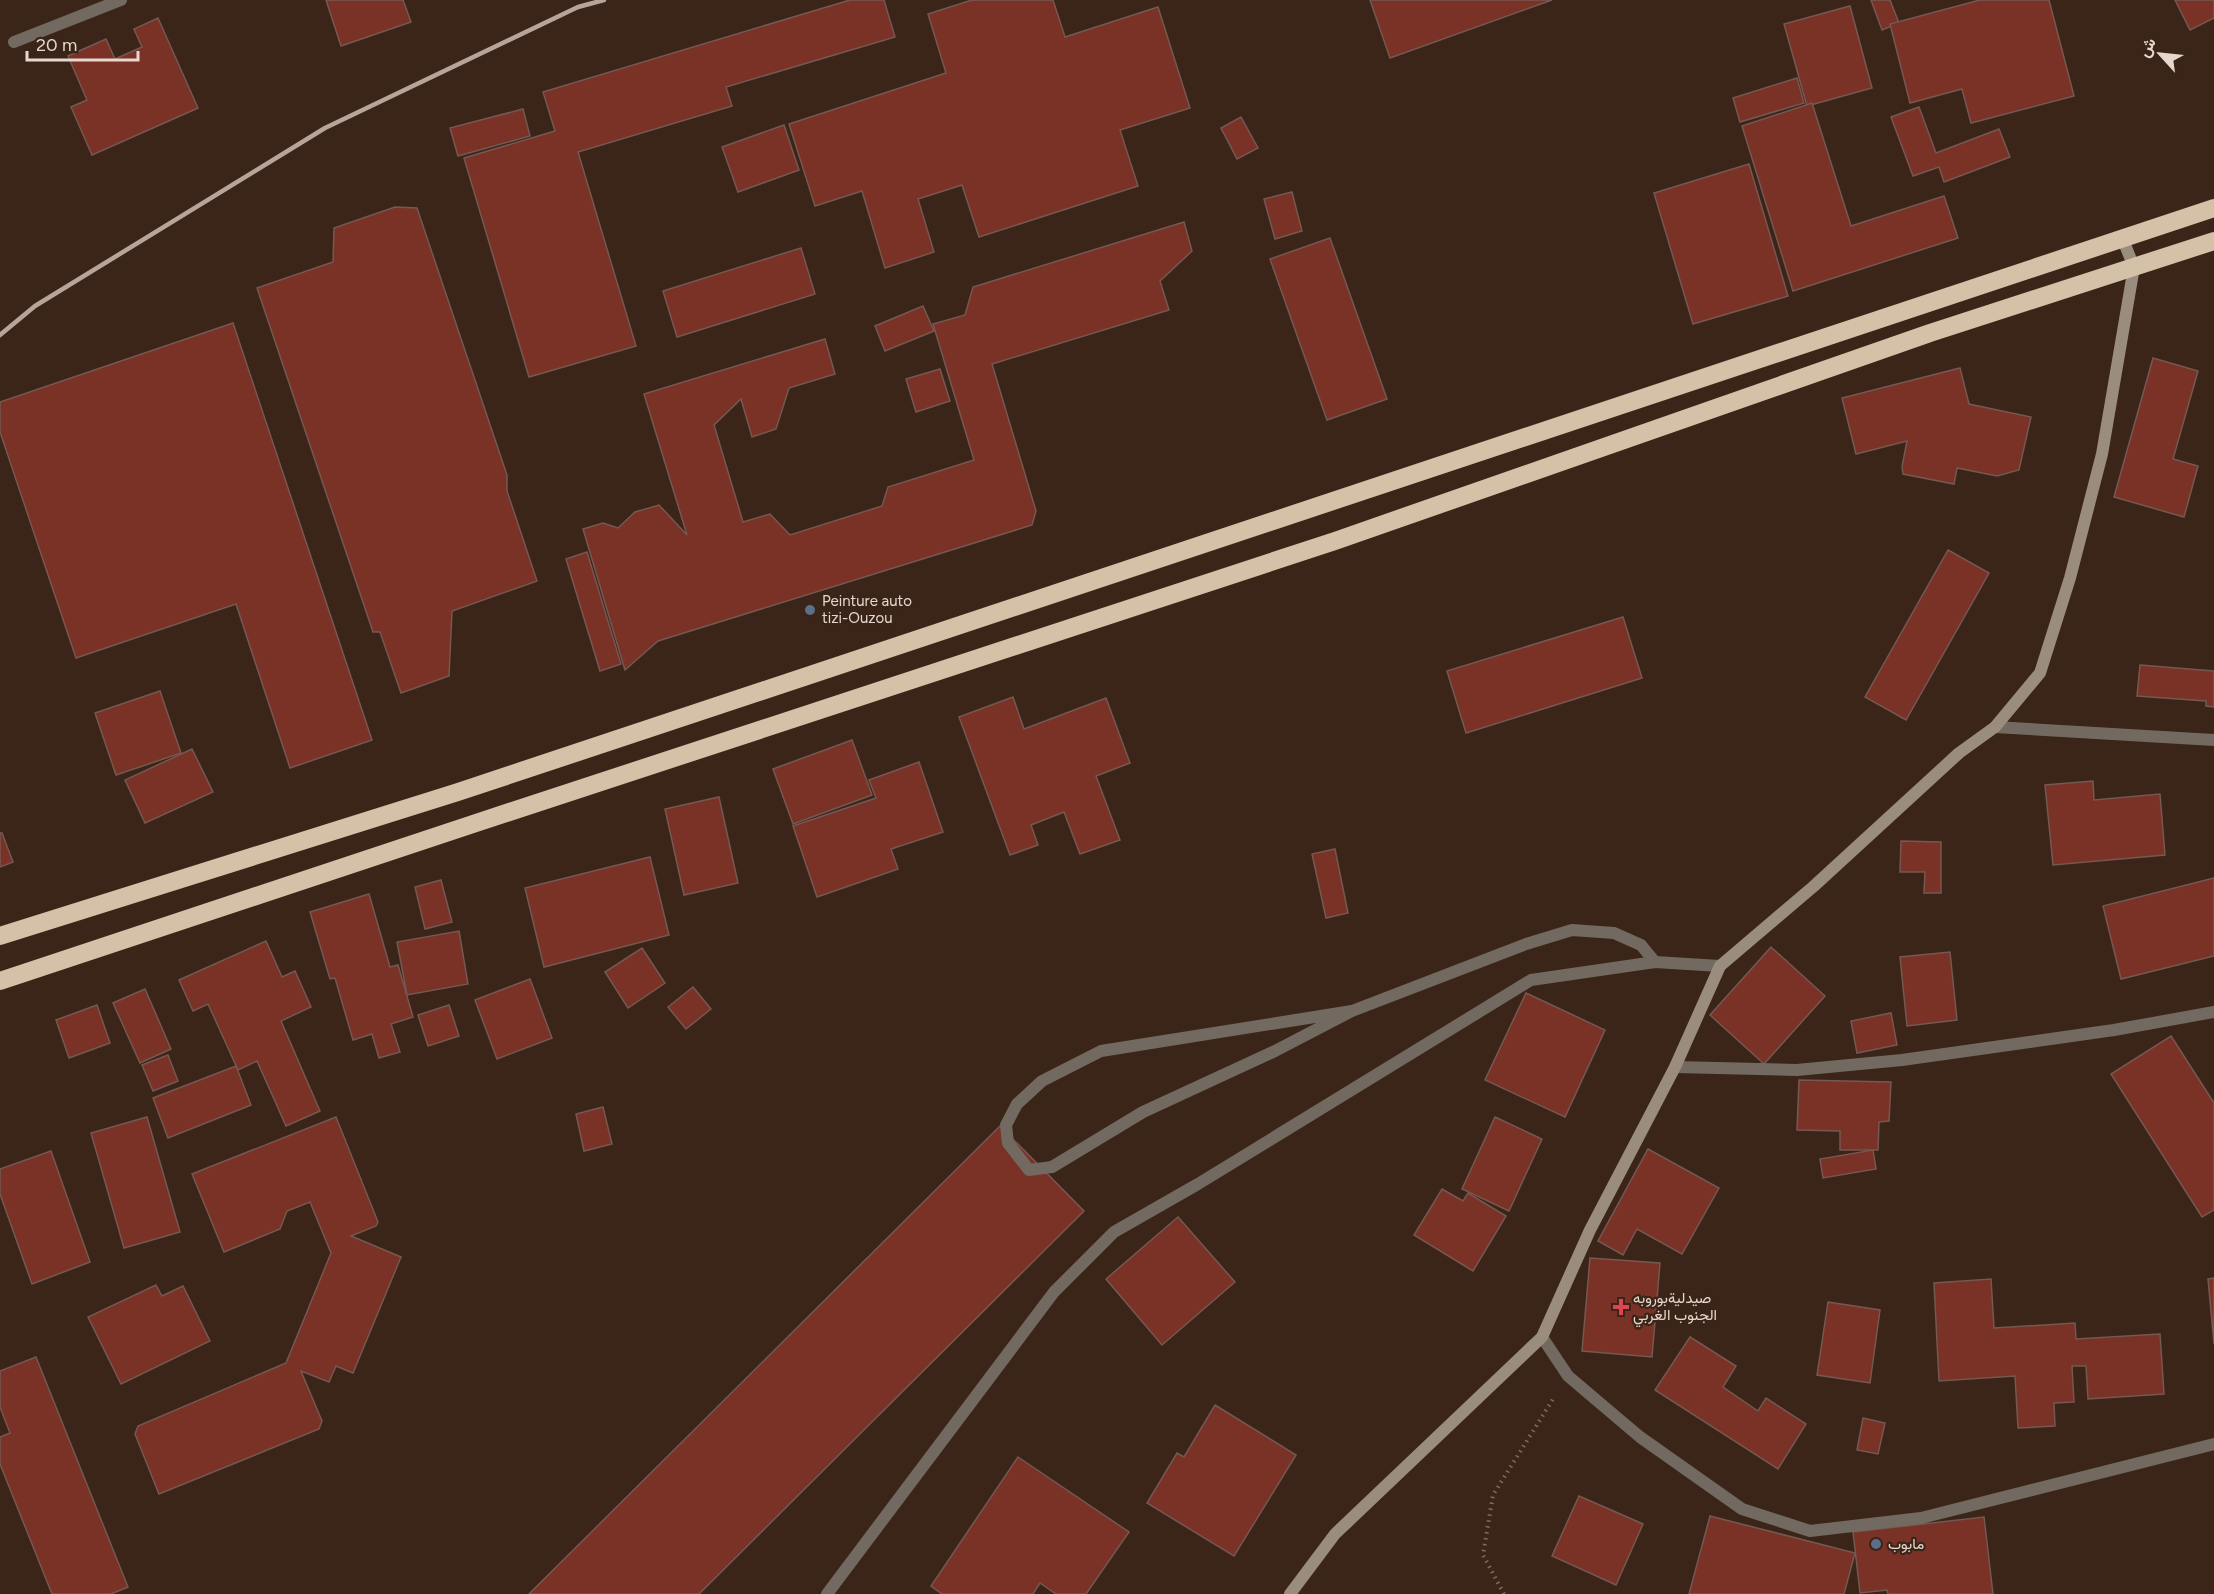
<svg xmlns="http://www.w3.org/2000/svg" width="2214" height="1594" viewBox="0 0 2214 1594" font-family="Figtree,Vazirmatn,sans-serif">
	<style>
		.building { fill: #7a3126; stroke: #755852; stroke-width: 1.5 }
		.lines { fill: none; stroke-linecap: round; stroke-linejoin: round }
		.path { stroke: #7f6b60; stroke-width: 4; stroke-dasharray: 1.5 4.5; stroke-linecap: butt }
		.lane { stroke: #726a60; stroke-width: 12 }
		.street { stroke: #726a60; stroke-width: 12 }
		.secondary { stroke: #9a8d7d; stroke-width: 12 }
		.highway { stroke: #d5c0a8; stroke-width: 18 }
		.rail { stroke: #b7a59b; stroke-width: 4.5 }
		.service-dot { fill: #5c6f8a; stroke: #3b2518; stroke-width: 2 }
		.health-dot { fill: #e0444e; stroke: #3b2518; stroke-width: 2 }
		.labels { text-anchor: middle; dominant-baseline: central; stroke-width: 4.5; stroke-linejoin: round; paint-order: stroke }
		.poi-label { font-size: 15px; fill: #e7d7cf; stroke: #3b2518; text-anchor: start }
	</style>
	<rect width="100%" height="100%" fill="#3b2518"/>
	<g class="building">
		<path d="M326,0H403L411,22L341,46Z"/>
		<path d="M850,0H884L895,37L726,87L732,106L578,152L636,346L529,377L464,158L555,131L543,92Z"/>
		<path d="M972,0H1053L1065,37L1158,7L1190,108L1120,130L1138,186L979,237L962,185L918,199L934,252L885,268L862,191L815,206L789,124L946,73L928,14Z"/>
		<path d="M1370,0H1552L1390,58Z"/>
		<path d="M1871,0H1890L1899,23L1882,30Z"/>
		<path d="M1980,0H2049L2074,96L1971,123L1962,89L1910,103L1890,24Z"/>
		<path d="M2175,0H2214V18L2190,30Z"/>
		<path d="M1850,6L1872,88L1807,106L1784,24Z"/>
		<path d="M158,18L198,108L92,155L71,107L87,100L68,56L106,39L115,59L142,47L134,29Z"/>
		<path d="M1797,78L1804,103L1740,122L1733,98Z"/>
		<path d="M1812,103L1851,226L1944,196L1958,238L1793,291L1742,126Z"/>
		<path d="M1919,107L1936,153L1999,129L2010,157L1944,182L1939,167L1913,176L1891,117Z"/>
		<path d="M523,109L530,136L458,156L450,128Z"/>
		<path d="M1241,117L1258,148L1237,159L1221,128Z"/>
		<path d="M784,125L799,170L738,192L722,147Z"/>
		<path d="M1749,164L1788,296L1693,324L1654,193Z"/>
		<path d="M1292,192L1302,231L1275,239L1264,199Z"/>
		<path d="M395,207L417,208L507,475V491L537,581L452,611L449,676L401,693L380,632H373L257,288L333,262L334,228Z"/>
		<path d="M1184,222L1192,251L1160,281L1169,310L992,364L1036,511L1032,525L658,641L625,670L583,529L603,523L618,528L635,512L659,505L687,535L644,394L825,339L835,374L789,388L776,429L752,437L741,399L714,425L743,522L770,514L790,535L882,506L888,487L974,460L933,324L965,315L973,287Z"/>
		<path d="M1330,238L1387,399L1327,420L1270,259Z"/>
		<path d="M801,248L815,294L677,337L663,291Z"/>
		<path d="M923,306L934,331L885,351L875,326Z"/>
		<path d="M233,323L372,740L290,768L236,604L76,658L0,432V402Z"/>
		<path d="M2153,358L2198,371L2173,459L2198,466L2184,517L2114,497Z"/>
		<path d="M1960,368L1969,404L2031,417L2019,470L1997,476L1957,468L1954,484L1903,474L1902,467L1907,441L1856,454L1842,398Z"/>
		<path d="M940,369L950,401L916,412L906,379Z"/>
		<path d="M1948,550L1989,573L1906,720L1865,697Z"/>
		<path d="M587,552L621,664L600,671L566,559Z"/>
		<path d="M1623,617L1642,678L1466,733L1447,671Z"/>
		<path d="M2140,665L2214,671V707L2206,706V701L2137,696Z"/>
		<path d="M160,691L181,753L116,775L95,713Z"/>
		<path d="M1013,697L1024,729L1106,698L1130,763L1096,776L1120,840L1080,854L1064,812L1031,825L1038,845L1010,855L959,717Z"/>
		<path d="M852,740L872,795L793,824L773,769Z"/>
		<path d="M192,749L213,792L145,823L125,780Z"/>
		<path d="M919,762L943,832L891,849L898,869L817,897L793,826L876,798L869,780Z"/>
		<path d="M2093,781L2094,800L2160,794L2165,855L2053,865L2045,785Z"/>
		<path d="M719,797L738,883L684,895L665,809Z"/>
		<path d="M0,833H2L13,862L0,867Z"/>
		<path d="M1901,841L1941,842V893H1924L1925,872H1900Z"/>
		<path d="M1335,849L1348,913L1326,918L1312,854Z"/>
		<path d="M650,857L669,935L544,967L525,888Z"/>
		<path d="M2214,878V956L2121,979L2103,906Z"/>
		<path d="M441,880L452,922L425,929L415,887Z"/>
		<path d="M369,894L390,967L398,965L413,1017L391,1024L400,1052L379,1058L372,1034L353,1040L335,978L330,979L310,912Z"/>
		<path d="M459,931L468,984L407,995L397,942Z"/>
		<path d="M266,941L282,977L295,971L311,1007L281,1021L320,1111L286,1126L257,1061L238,1070L208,1004L193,1011L179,980Z"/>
		<path d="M1771,947L1825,996L1764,1064L1710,1015Z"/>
		<path d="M642,948L665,983L628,1008L605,972Z"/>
		<path d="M1950,952L1957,1020L1907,1026L1900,957Z"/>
		<path d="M530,979L552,1038L497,1059L475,1000Z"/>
		<path d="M693,987L711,1009L686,1029L668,1007Z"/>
		<path d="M145,989L171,1049L140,1063L113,1003Z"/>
		<path d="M1526,993L1605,1030L1565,1117L1485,1080Z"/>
		<path d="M97,1005L110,1043L69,1058L56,1020Z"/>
		<path d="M449,1005L459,1036L428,1046L418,1015Z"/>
		<path d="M1891,1013L1897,1045L1857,1053L1851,1021Z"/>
		<path d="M2171,1036L2214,1103V1210L2202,1217L2111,1074Z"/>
		<path d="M168,1055L178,1081L153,1091L142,1065Z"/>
		<path d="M236,1066L251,1105L168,1138L153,1098Z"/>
		<path d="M1799,1080L1891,1082L1889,1121L1879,1122L1878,1150H1840V1131L1797,1130Z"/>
		<path d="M603,1107L612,1144L584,1151L576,1114Z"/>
		<path d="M147,1117L180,1232L124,1248L91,1133Z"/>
		<path d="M336,1117L378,1222L376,1226L351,1236L401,1257L353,1373L336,1366L329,1382L301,1371L322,1421L319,1429L159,1494L135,1434L138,1426L286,1363L331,1253L310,1202L287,1211L280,1229L224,1252L192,1174Z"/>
		<path d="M1495,1117L1542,1139L1509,1211L1462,1189Z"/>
		<path d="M1000,1126L1084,1211L699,1594H529Z"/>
		<path d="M1648,1149L1719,1188L1682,1254L1637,1229L1623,1255L1598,1241Z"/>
		<path d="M1873,1150L1876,1169L1823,1178L1820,1159Z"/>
		<path d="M51,1151L90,1262L32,1284L0,1194V1169Z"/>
		<path d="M1442,1189L1463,1201L1468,1193L1506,1216L1473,1271L1414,1235Z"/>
		<path d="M1178,1217L1235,1282L1162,1345L1106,1279Z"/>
		<path d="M1590,1258L1660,1263L1652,1357L1582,1351Z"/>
		<path d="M2214,1278V1344L2208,1279Z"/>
		<path d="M1991,1279L1994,1328L2075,1323L2076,1339L2160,1334L2164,1394L2088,1399L2086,1366H2072L2074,1402L2054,1403L2055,1426L2018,1428L2015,1376L1939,1381L1934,1283Z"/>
		<path d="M156,1285L162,1296L183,1286L210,1341L121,1384L88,1317Z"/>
		<path d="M1828,1302L1880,1310L1870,1383L1817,1375Z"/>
		<path d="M1690,1337L1736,1366L1723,1387L1758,1411L1766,1398L1806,1424L1778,1469L1655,1390Z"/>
		<path d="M36,1357L128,1587L111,1594H52L0,1464V1437L10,1433L0,1407V1371Z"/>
		<path d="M1215,1405L1296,1455L1234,1556L1147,1503L1177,1453L1184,1457Z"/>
		<path d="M1863,1418L1885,1423L1878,1454L1857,1450Z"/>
		<path d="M1018,1457L1129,1532L1086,1594H1056L1040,1583L1033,1594H942L931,1586Z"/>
		<path d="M1579,1496L1643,1524L1616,1585L1552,1556Z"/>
		<path d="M1710,1516L1855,1553L1844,1594H1689Z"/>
		<path d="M1984,1517L1993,1594H1888L1887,1590L1860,1593L1853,1532Z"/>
	</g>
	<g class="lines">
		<path class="path" d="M1504,1594L1483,1555L1493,1495L1555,1396"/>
		<path class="lane" d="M1352,1011L1275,1051L1143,1112L1052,1167L1029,1170L1008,1143L1006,1125L1017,1104L1042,1081L1101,1051L1352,1011L1526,944L1572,930L1614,933L1641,945L1655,962"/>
		<g class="street">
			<path d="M14,42L121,0"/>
			<path d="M1995,727L2214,740"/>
			<path d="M1675,1067L1797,1070L1902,1060L2114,1030L2214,1012"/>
			<path d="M1542,1337L1568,1376L1640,1437L1742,1509L1810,1531L1921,1518L2214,1444"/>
			<path d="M827,1594L1054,1292L1114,1232L1198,1184L1531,980L1655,962L1720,966"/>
		</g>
		<path class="secondary" d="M1290,1594L1335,1534L1542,1337L1590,1230L1675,1067L1720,966L1814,886L1959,753L1995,727L2040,673L2070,578L2102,454L2134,267L2123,240"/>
		<g class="highway">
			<path d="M0,936L458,792L2214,208"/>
			<path d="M0,981L476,823L1335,541L1930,333L2214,241"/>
		</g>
		<path class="rail" d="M0,335L35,306L325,128L578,7L604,0"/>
	</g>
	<g class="service-dot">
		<circle cx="810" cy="610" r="6"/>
		<circle cx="1876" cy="1544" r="6"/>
	</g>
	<path class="health-dot" d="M1618 1298h6v6h6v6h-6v6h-6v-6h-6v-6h6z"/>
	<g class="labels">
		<g class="poi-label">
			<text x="822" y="601">Peinture auto<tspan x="822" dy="17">tizi-Ouzou</tspan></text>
			<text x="1633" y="1298">صيدليةبوروبه<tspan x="1633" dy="17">الجنوب الغربي</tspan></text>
			<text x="1888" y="1544">مابوب</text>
		</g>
	</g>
	<g transform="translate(2160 54) rotate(297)" stroke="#3b2518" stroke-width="4.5" paint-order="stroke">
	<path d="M0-4.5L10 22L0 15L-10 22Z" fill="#e7d7cf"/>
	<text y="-9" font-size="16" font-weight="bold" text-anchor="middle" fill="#e7d7cf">ش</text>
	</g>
	<path d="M27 51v9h111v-9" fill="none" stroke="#e7d7cf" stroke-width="3"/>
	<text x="36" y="51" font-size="18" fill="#e7d7cf" stroke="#3b2518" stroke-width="4.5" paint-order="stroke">20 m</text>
</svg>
